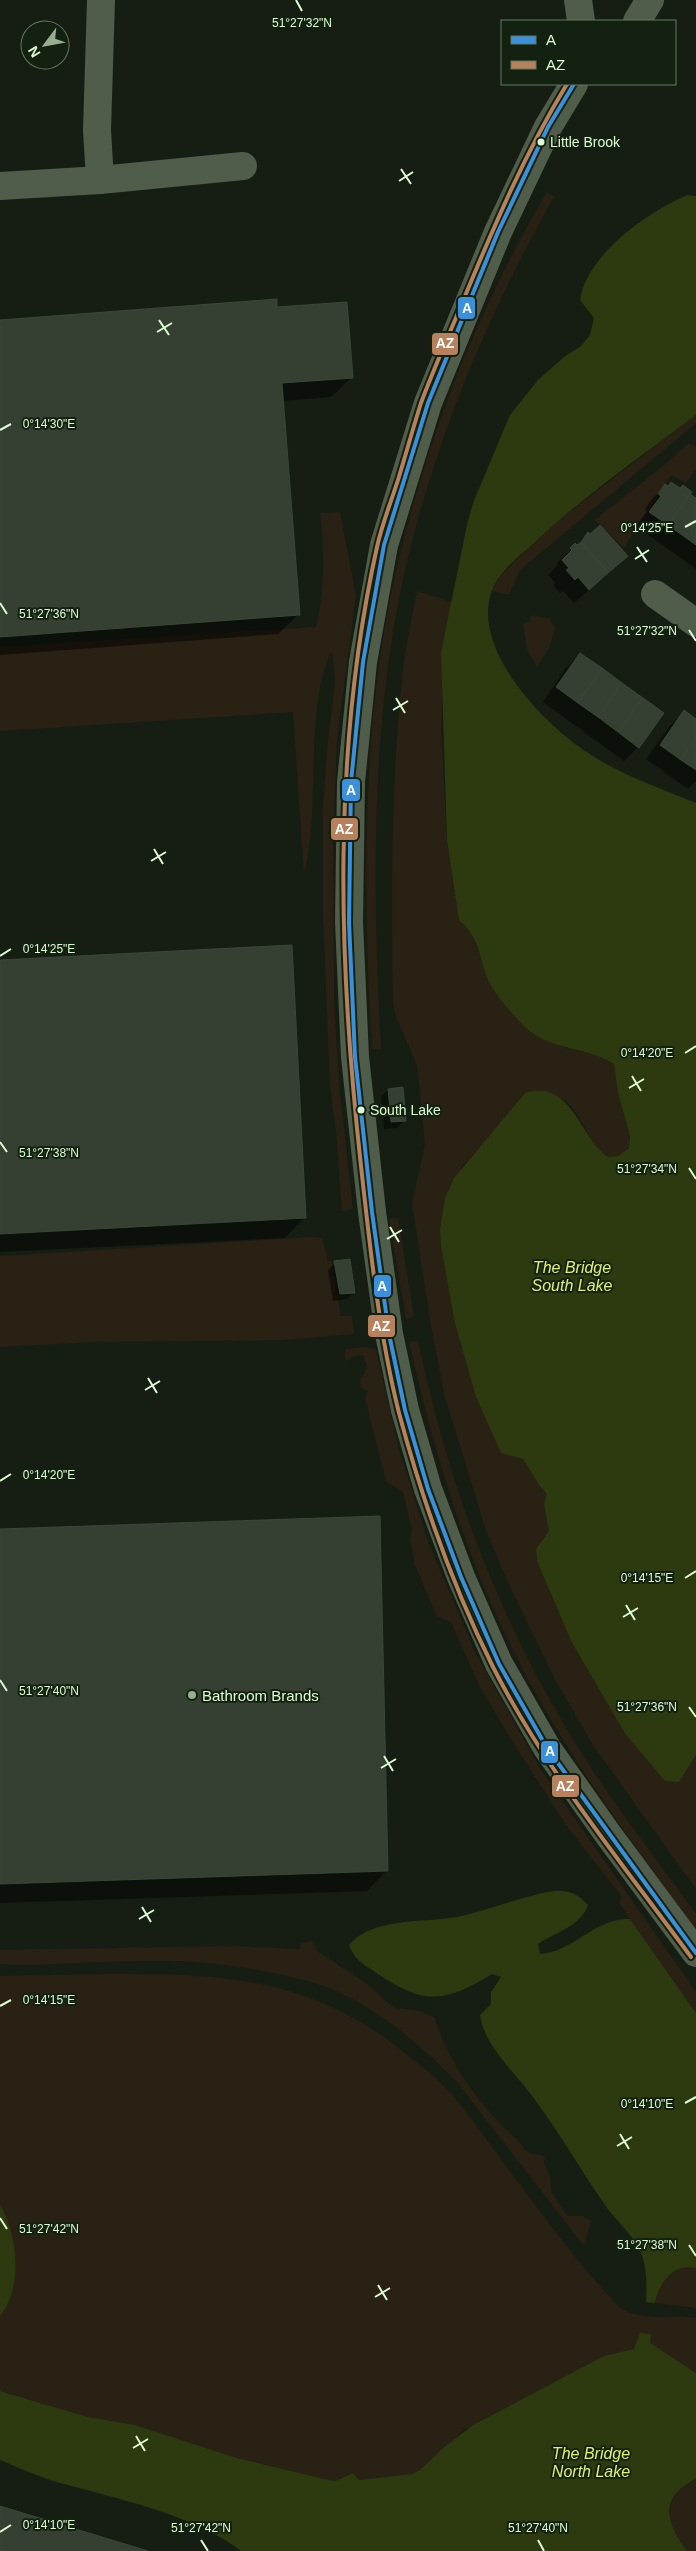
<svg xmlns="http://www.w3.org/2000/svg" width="696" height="2551" viewBox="0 0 696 2551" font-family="Arial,sans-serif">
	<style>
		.green { fill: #282114 }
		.water { fill: #2d390f }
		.shadow { fill: #0007 }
		.building { fill: #354032; stroke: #3a4737 }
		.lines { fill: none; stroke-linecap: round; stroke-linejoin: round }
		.minor { stroke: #505d4a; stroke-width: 28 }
		.bus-1-casing { stroke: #132210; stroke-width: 8 }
		.bus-2-casing { stroke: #132210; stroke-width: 8 }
		.bus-1 { stroke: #3a90db; stroke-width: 4 }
		.bus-2 { stroke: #b6815c; stroke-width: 4 }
		.ticks { fill: none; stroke: #defbd5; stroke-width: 2 }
		.bus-dot { fill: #defbd5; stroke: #132210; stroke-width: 2 }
		.poi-dot { fill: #98ae91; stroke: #132210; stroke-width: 2 }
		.labels { text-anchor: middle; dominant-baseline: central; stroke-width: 4; stroke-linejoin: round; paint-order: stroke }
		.bus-label { font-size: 14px; fill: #defbd5; stroke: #132210; text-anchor: start }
		.poi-label { font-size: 15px; fill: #defbd5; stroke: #132210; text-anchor: start }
		.water-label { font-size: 16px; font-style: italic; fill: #e0f06e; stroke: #132210 }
		.ticks-label { font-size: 12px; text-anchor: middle; fill: #defbd5; stroke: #132210; stroke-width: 4; stroke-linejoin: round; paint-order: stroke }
		.line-badge { stroke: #132210; stroke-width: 2 }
		.badge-label { font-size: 14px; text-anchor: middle; font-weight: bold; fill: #fff }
	</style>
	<rect width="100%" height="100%" fill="#161e14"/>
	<g class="green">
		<path d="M547,192L554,197C491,308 441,426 410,549C370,709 372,885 381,1049H372C363,898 361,729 394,581C424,445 476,312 547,192Z"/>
		<path d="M696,415V423L520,570L509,595L492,591L500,576L551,526Z"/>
		<path d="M688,443L696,447V469L686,483L671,475L624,548L595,520L668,462Z"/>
		<path d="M340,512L356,596L337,739L333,843L334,1004L340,1093L353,1209L342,1211L336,1131L330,1086L323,912V809L327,750L335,680L332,653H330C327,662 323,672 321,682C308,746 319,812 304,875L293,712L0,731V647L316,627C325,589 325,551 320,513Z"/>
		<path d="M417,591L452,602L441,652L443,674L441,729L447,840L459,921L470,929L491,985L566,1048L601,1055L614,1064L618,1093L630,1136L629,1148L618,1156L608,1158C588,1144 582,1111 563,1100C554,1094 536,1095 525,1093L487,1140L462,1166L440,1229L441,1247L455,1324L476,1397L501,1453L523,1459L539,1485L548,1494L544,1504L549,1531L536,1549L537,1561L571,1641L603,1696L626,1735L665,1781L679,1782L696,1755V1889L593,1745L556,1681L509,1585L486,1530L445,1397L431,1326L412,1202L425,1144L417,1065L395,1014L393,1002C391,891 391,781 403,670C406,644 412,617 417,591Z"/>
		<path d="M532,615L550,619L555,628L549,648L537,667L527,649L523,624L529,622Z"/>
		<path d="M398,1218L414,1317L406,1319L389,1219Z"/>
		<path d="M313,1237L322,1238L328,1261H331L341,1316H352L354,1334L284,1340L95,1342L0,1347V1256Z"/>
		<path d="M418,1341C448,1481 494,1608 568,1731C606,1795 653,1854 696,1914V1930C642,1854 584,1780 539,1699C473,1582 439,1472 409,1342Z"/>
		<path d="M365,1347L376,1349L399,1450L429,1544L475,1652L541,1770L696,1992V2013L619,1903L622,1897L566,1825L509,1736L480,1687L451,1622L437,1617L415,1565L410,1540L412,1530L403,1492L386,1481L365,1399L368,1391L361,1387L360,1379C367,1370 368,1366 363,1355L354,1356L345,1362V1349Z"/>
		<path d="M312,1941L317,1951L367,1984L394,2008L420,2011L434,2017C449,2064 480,2106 517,2140C520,2143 523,2148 527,2151C531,2155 540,2154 545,2157L544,2163L550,2177L551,2191L567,2216H583L591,2221L584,2246L457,2082C425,2048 371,2003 326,1987C284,1972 219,1962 174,1961C116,1959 58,1966 0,1964V1950L231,1946L299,1949L302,1943Z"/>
		<path d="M107,1974C224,1974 311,1976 406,2054C420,2065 434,2075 446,2088C465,2108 481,2132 497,2154C536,2206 575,2261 620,2308C650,2323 665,2314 696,2318V2373L689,2371L650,2343L560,2379L473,2425L464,2430L420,2470L412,2474L359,2480L353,2473L335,2481L320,2478L237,2458L135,2425L88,2417L0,2391V2316L9,2301L15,2267L10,2229L0,2205V1976Z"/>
		<path d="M690,2266L696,2268V2308L655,2303C659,2283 669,2270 690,2266Z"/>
		<path d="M696,2479V2551H687C666,2523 659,2498 696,2479Z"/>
	</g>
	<g class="water">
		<path d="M687,195L696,196V415C641,457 583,496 533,544C522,554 509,564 500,576C455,637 547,730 596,758C627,777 663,789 696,803V1755L679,1782L665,1781L626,1735L603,1696L571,1641L537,1561L536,1549L549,1531L544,1504L547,1494L539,1485L523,1459L501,1453L476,1397L455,1324L441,1247L440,1229L445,1198L454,1178L525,1093C571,1078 580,1138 608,1157L618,1156L629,1148L630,1136L618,1093L614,1064C587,1046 548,1051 524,1026C513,1015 498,998 490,984C479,962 480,935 459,921L447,840L441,652L467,525L473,503L510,415L538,380L564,357L581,346L590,335L594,318L580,300C587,254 647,213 687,195Z"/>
		<path d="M553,1891C568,1890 578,1894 588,1905C581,1926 556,1932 538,1944L540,1954C573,1952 596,1917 630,1919L696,2013V2268C673,2263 659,2283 655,2303L646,2302C647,2286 647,2268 641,2253C633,2234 616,2221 605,2205C578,2166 555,2125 526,2088C509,2067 484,2043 480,2015L491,2004V1992L501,1977L492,1974C445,2003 424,2005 378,1974C365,1965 354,1960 349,1945C373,1917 423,1923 457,1917C490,1910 519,1897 553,1891Z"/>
		<path d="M0,2205C18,2235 23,2288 0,2316Z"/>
		<path d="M640,2333L651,2334L650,2343L696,2373V2479C658,2498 666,2522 687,2551H241C190,2512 111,2498 50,2480C33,2474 17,2467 0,2460V2391L88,2417L135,2425L237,2458L320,2478L335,2481L353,2473L359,2480L412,2474L420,2470L443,2448L473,2425L604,2356L634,2349Z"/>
	</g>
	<g class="shadow">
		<path d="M276,309L352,377L331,397L282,401L299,614L278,634L0,655V321Z"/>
		<path d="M665,486L696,500V569L636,526L647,511L645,509L651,500Z"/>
		<path d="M588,534L612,570L574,603L563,591L560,593L553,585L556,583L548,575L558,565L557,563Z"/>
		<path d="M581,654L638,747L624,761L543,702L566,668Z"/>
		<path d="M684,712L696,720V781L688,789L646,759L670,726Z"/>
		<path d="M0,962L305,1217L285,1238L0,1252Z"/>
		<path d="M388,1090L404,1121L397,1128L384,1129L381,1097Z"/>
		<path d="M335,1263L354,1292L347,1299L333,1301L328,1270Z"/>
		<path d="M0,1530L387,1870L367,1891L0,1903Z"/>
	</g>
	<g class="building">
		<path d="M277,299V307L347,302L353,378L282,383L300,615L0,637V320Z"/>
		<path d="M671,482L680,488L683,485L692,492L668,525L649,512L661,496L658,494L665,484L668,486Z"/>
		<path d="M690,494L696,498V522L685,537L668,525Z"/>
		<path d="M696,522V545L685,537Z"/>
		<path d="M600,525L628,556L608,573L581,542L588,532L590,534Z"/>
		<path d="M581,542L608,573L589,590L578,577L575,580L566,570L569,568L562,560L572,550L570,548L575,543L577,545Z"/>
		<path d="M580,653L602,668L578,703L556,687Z"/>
		<path d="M602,668L622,683L598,717L578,703Z"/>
		<path d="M622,683L643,698L618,732L598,717Z"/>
		<path d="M643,698L664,713L639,748L618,732Z"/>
		<path d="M684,710L696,719V738L681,760L660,745Z"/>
		<path d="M696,738V770L681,760Z"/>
		<path d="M292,945L306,1218L0,1234V960Z"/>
		<path d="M403,1087L406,1121L391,1122L388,1089Z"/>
		<path d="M350,1259L355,1293L340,1294L334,1261Z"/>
		<path d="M380,1516L388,1871L0,1884V1529Z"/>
		<path d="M0,2506L148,2551H0Z"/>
	</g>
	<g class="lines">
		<g class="minor">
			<path d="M578,0L581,21"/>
			<path d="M637,21L650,0"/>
			<path d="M574,84L548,127L498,232L428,403L384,545L363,662L351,782L349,922L355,1057L372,1212L389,1334L405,1410L428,1489L461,1577L499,1664L547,1748L607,1833L696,1953"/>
			<path d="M100,180L243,166"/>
			<path d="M0,186L100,180L97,130L101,0"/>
			<path d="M655,594L696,623"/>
		</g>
		<g class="bus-1-casing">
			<path id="bus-1" d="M574,84L548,127L498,232L428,403L384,545L363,662L351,782L349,922L355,1057L372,1212L389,1334L405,1410L428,1489L461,1577L499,1664L547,1748L696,1953"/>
		</g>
		<g class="bus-2-casing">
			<path id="bus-2" d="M567,84C525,153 494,226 463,301C449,335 434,368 421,403C413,428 406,454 398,480C391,502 382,524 377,547C332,750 338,960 361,1166C370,1248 379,1333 399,1413C422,1499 453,1587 493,1667C546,1771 622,1863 691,1957"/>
		</g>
		<use href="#bus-1" class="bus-1"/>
		<use href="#bus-2" class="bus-2"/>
	</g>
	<path class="ticks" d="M296,0L302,11M401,169L411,184M399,181L413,172M159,320L169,335M157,332L172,323M0,430L11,424M685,527L696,521M637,547L647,562M635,559L649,550M0,603L7,614M689,630L696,641M396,698L405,713M393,710L408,701M154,849L163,864M151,861L166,852M0,956L11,949M685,1053L696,1046M632,1076L641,1091M629,1088L644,1079M0,1142L7,1152M689,1168L696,1179M390,1227L399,1242M387,1239L402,1230M148,1378L157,1393M145,1390L160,1381M0,1481L11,1474M685,1578L696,1571M626,1605L635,1620M623,1617L638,1608M0,1680L7,1691M689,1707L696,1717M384,1756L393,1771M381,1768L396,1759M142,1907L151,1922M139,1919L154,1910M0,2006L11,2000M685,2103L696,2097M620,2134L629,2149M617,2146L632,2137M0,2218L7,2229M689,2245L696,2256M378,2285L387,2300M375,2297L390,2288M136,2436L145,2451M133,2448L148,2439M0,2532L11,2525M201,2540L208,2551M538,2540L544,2551"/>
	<g class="bus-dot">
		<circle cx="541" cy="142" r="4.5"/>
		<circle cx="361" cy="1110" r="4.5"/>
	</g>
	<circle class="poi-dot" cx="192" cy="1695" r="5"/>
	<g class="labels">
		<g class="bus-label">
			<text x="550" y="142">Little Brook</text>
			<text x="370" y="1110">South Lake</text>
		</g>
		<g class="poi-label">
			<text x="202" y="1695">Bathroom Brands</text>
		</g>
		<g class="water-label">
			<text x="572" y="1267">The Bridge<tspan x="572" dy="18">South Lake</tspan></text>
			<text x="591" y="2453">The Bridge<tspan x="591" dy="18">North Lake</tspan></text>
		</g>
	</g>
	<g class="ticks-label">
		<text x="302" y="27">51°27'32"N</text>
		<text x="49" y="428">0°14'30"E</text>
		<text x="647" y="532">0°14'25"E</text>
		<text x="49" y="618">51°27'36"N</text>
		<text x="647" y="635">51°27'32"N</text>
		<text x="49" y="953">0°14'25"E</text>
		<text x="647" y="1057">0°14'20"E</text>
		<text x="49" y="1157">51°27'38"N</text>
		<text x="647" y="1173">51°27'34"N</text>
		<text x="49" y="1479">0°14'20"E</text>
		<text x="647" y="1582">0°14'15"E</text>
		<text x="49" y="1695">51°27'40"N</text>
		<text x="647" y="1711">51°27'36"N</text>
		<text x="49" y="2004">0°14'15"E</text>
		<text x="647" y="2108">0°14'10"E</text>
		<text x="49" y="2233">51°27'42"N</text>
		<text x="647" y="2249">51°27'38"N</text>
		<text x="49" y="2529">0°14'10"E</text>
		<text x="201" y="2532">51°27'42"N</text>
		<text x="538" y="2532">51°27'40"N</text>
	</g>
	<g class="line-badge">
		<rect x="457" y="296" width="19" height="24" rx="5" fill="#3a90db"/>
		<rect x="431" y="332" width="28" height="24" rx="5" fill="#b6815c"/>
		<rect x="341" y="778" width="20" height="24" rx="5" fill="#3a90db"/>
		<rect x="330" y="817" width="29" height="24" rx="5" fill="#b6815c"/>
		<rect x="373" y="1274" width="19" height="24" rx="5" fill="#3a90db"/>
		<rect x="367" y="1314" width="29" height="24" rx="5" fill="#b6815c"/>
		<rect x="540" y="1740" width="19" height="24" rx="5" fill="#3a90db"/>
		<rect x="551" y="1774" width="29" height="24" rx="5" fill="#b6815c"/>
	</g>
	<g class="badge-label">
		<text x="467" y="313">A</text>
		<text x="445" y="348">AZ</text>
		<text x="351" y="795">A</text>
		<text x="344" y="834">AZ</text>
		<text x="382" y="1291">A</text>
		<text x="381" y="1331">AZ</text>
		<text x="550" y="1756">A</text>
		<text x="565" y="1791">AZ</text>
	</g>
	<rect x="501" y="20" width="175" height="65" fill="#132210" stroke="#64795f"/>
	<rect x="511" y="36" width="25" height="8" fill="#3a90db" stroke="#64795f"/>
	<text x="546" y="45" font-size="15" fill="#defbd5">A</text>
	<rect x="511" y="61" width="25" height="8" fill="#b6815c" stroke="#64795f"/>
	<text x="546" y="70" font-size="15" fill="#defbd5">AZ</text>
	<g transform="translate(45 45) rotate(238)"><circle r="24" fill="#132210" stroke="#64795f"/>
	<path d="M0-4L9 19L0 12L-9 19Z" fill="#98ae91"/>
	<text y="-8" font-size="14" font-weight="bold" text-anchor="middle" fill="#defbd5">N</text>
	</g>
</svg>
